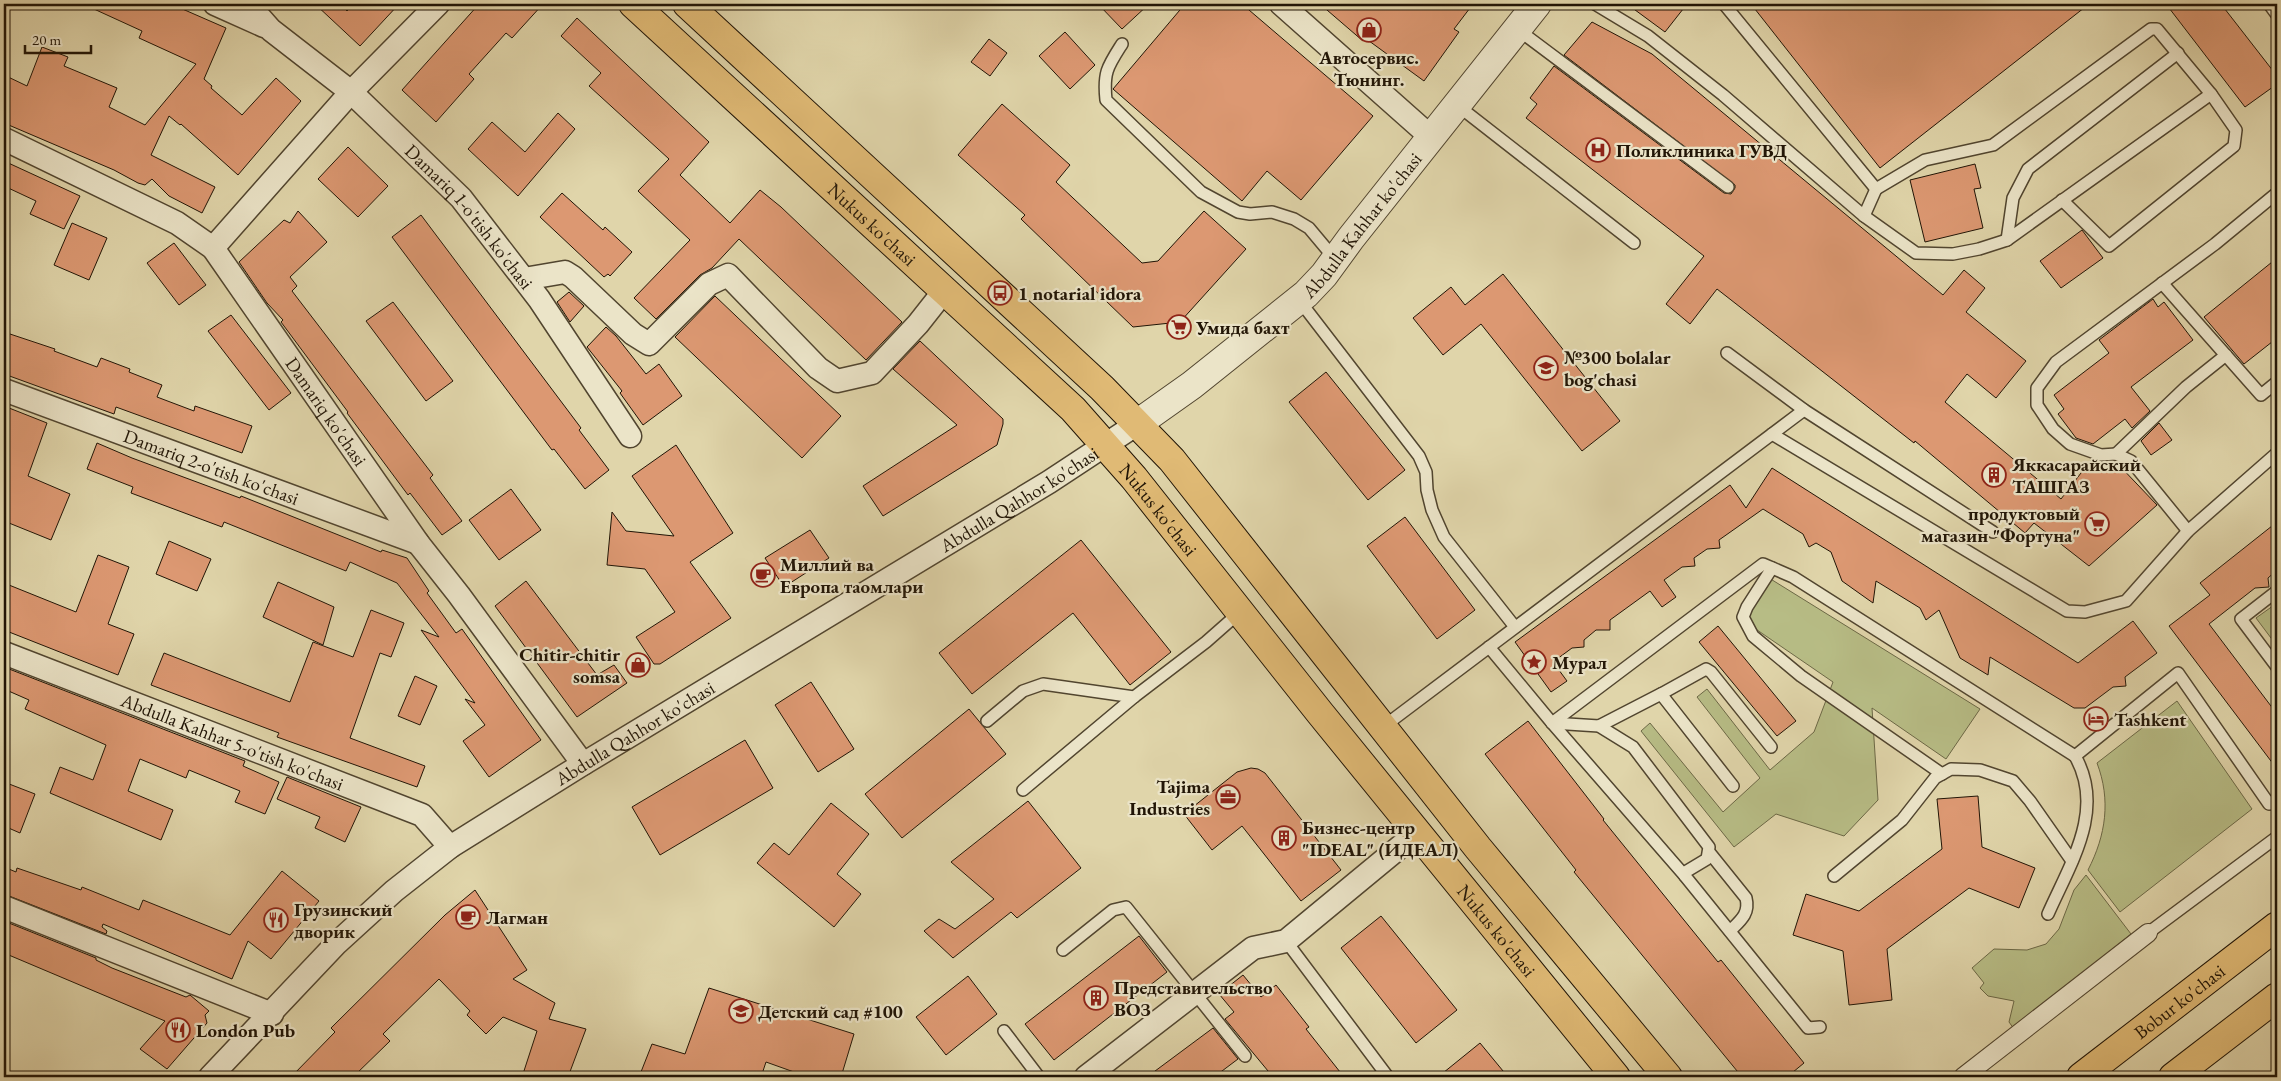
<svg xmlns="http://www.w3.org/2000/svg" width="2281" height="1081" viewBox="0 0 2281 1081" font-family="'EB Garamond',serif">
	<style>
		.green { fill: #b7bc85; stroke: #6c6846 }
		.building { fill: #dc9872; stroke: #211506 }
		.lines { fill: none; stroke-linecap: round; stroke-linejoin: round }
		.service-casing { stroke: #51452f; stroke-width: 14 }
		.pedestrian-casing { stroke: #51452f; stroke-width: 20 }
		.minor-casing { stroke: #51452f; stroke-width: 25 }
		.tertiary-casing { stroke: #51452f; stroke-width: 30 }
		.primary-casing { stroke: #211506; stroke-width: 30 }
		.service { stroke: #ebe4c8; stroke-width: 11 }
		.pedestrian { stroke: #ebe4c8; stroke-width: 18 }
		.minor { stroke: #ebe4c8; stroke-width: 22 }
		.tertiary { stroke: #ebe4c8; stroke-width: 28 }
		.primary { stroke: #e0ba75; stroke-width: 28 }
		.labels { text-anchor: middle; dominant-baseline: central; stroke-width: 4.5; stroke-linejoin: round; paint-order: stroke }
		.poi-label { font-size: 19px; font-weight: bold; fill: #211506; stroke: #ebe4c8; text-anchor: start }
		.street-label { font-size: 19px; fill: #211506; stroke: #ebe4c8 }
	</style>
	<rect width="100%" height="100%" fill="#e0d5aa"/>
	<filter id="stains"><feTurbulence type="fractalNoise" baseFrequency=".004" numOctaves="4"/><feColorMatrix values="0 0 0 0 .2 0 0 0 0 .09 0 0 0 0 .02 0 0 0 .5 -.17"/></filter>
	<radialGradient id="worn" r=".72"><stop offset=".6" stop-color="#630" stop-opacity="0"/><stop offset="1" stop-color="#630" stop-opacity=".3"/></radialGradient>
	<g class="green">
		<path d="M1769,578L1980,709L1946,759L1872,708L1878,800L1844,836L1776,814L1734,847L1641,731L1650,723L1723,812L1760,778L1697,697L1707,689L1770,770L1814,732L1833,682L1744,621Z"/>
		<path d="M2277,603V646L2256,618Z"/>
		<path d="M2177,701L2252,809L2120,912L2088,870C2106,835 2111,800 2097,763Z"/>
		<path d="M2086,875L2131,934L2014,1029L2009,1022L2014,1001L1988,996L1980,988L1984,983L1972,968L1994,949L2027,950L2046,944L2059,929L2074,890Z"/>
	</g>
	<g class="building">
		<path d="M83,4H171L226,28L204,79L212,86L211,88L242,115L276,78L301,101L238,175L181,124L180,125L169,116L151,155L215,187L202,213L169,196L152,179L145,185L138,183L114,170L4,123V75L27,86L42,47L68,57L64,66L117,88L109,107L145,125L196,64L139,38L142,31Z"/>
		<path d="M315,4H340L347,11L354,4H399L360,46Z"/>
		<path d="M479,4H543L512,38L506,33L469,74L474,79L436,122L402,90Z"/>
		<path d="M1098,4H1149L1122,29Z"/>
		<path d="M1185,4H1242L1373,116L1301,200L1267,171L1242,201L1113,89Z"/>
		<path d="M1320,4H1473L1454,29L1459,32L1424,81L1365,38L1363,41Z"/>
		<path d="M1627,4H1687L1665,32Z"/>
		<path d="M1751,4H2089L1880,168Z"/>
		<path d="M2166,4H2221L2277,76V84L2245,107Z"/>
		<path d="M577,18L709,142L680,175L730,223L760,190L781,207L902,322L866,360L739,239L712,268L700,275L656,319L634,298L690,240L638,191L669,159L589,86L601,73L561,36Z"/>
		<path d="M1592,22L1652,54L1943,295L1964,270L1985,288L1966,312L2026,361L1996,398L1967,374L1945,402L2061,499L2091,460L2101,462H2116L2157,505L2089,566L2034,523L2025,533L1915,441L1914,443L1717,289L1690,324L1666,304L1704,256L1526,118L1537,104L1530,98L1554,66L1724,193L1731,194L1735,188V185L1564,55Z"/>
		<path d="M1065,32L1095,65L1070,89L1039,56Z"/>
		<path d="M989,39L1007,53L990,76L971,62Z"/>
		<path d="M1002,104L1070,165L1056,182L1142,263L1158,261L1204,211L1246,249L1180,322L1133,327L1021,219L1025,215L958,155Z"/>
		<path d="M558,113L575,129L518,196L468,149L492,122L525,152Z"/>
		<path d="M348,147L388,186L358,217L318,179Z"/>
		<path d="M4,161L80,196L64,229L30,214L36,201L4,186Z"/>
		<path d="M1975,164L1981,188L1974,189L1983,228L1925,242L1910,180Z"/>
		<path d="M562,193L603,230L605,227L632,252L610,276L608,274L604,277L540,217Z"/>
		<path d="M298,211L327,242L290,277L297,286L292,291L433,475L430,478L462,521L442,535L410,493L408,495L347,413L348,412L281,322L283,320L267,303L239,262L284,220L290,223Z"/>
		<path d="M421,215L581,428L579,430L609,470L585,489L554,449L552,450L392,237Z"/>
		<path d="M72,223L107,238L89,280L54,265Z"/>
		<path d="M2082,230L2103,258L2061,288L2040,261Z"/>
		<path d="M174,243L206,285L179,305L147,263Z"/>
		<path d="M2277,258V338L2244,364L2204,317Z"/>
		<path d="M1503,274L1620,421L1582,451L1481,324L1443,355L1413,318L1451,287L1465,305Z"/>
		<path d="M569,292L584,306L570,322L557,302Z"/>
		<path d="M715,296L841,416L802,458L675,337Z"/>
		<path d="M2153,299L2158,307L2164,302L2193,340L2131,387L2150,411L2132,428L2125,419L2093,444L2076,438L2058,414L2064,409L2054,395L2109,353L2099,340Z"/>
		<path d="M393,302L453,381L426,401L366,321Z"/>
		<path d="M231,315L291,393L269,410L208,331Z"/>
		<path d="M606,327L616,336L646,374L659,364L682,396L643,425L620,393L622,391L587,347Z"/>
		<path d="M4,332L55,349L54,351L97,367L101,358L130,369L129,372L162,385L157,397L194,411L195,406L252,426L242,453L116,407L114,414L4,374Z"/>
		<path d="M920,341L1003,419V424L997,445L883,516L863,486L957,425L893,369Z"/>
		<path d="M1326,372L1405,470L1368,500L1289,402Z"/>
		<path d="M4,406L47,423L28,476L70,494L51,540L4,521Z"/>
		<path d="M2159,423L2172,440L2151,455L2141,441Z"/>
		<path d="M97,443L132,458L240,498L241,496L381,552L382,550L407,558L429,591L427,593L456,633L462,629L541,740L489,777L463,741L485,725L465,699L475,703L421,630L439,637L397,583L350,562L346,571L224,522L222,527L131,493L133,487L87,469Z"/>
		<path d="M676,445L733,533L690,562L731,618L660,664H654L636,637L675,612L645,569L607,565L612,512L626,531L674,536L632,476Z"/>
		<path d="M1772,468L2078,663L2133,621L2157,653L2125,677L2126,686L2113,687L2085,708H2074L1990,657L1988,675L1960,658L1939,610L1926,620L1920,608L1876,581L1873,603L1842,581L1831,552L1816,543L1809,547L1803,534L1763,509L1719,540L1720,548L1707,549L1694,558L1695,566L1682,567L1664,580L1676,597L1662,607L1650,591L1610,620V630H1596L1584,640V647L1572,648L1553,662L1567,681L1551,692L1515,642L1730,485L1746,508Z"/>
		<path d="M511,489L541,530L499,560L469,520Z"/>
		<path d="M1405,517L1475,610L1437,639L1367,546Z"/>
		<path d="M2277,522V570L2268,578L2269,587L2255,588L2209,624L2277,714V769L2169,626L2210,595L2200,583Z"/>
		<path d="M810,530L829,558L784,587L765,558Z"/>
		<path d="M1081,540L1171,652L1130,685L1073,613L972,694L939,653Z"/>
		<path d="M169,541L211,559L197,591L156,574Z"/>
		<path d="M98,555L129,567L108,624L134,634L118,675L4,630V583L76,612Z"/>
		<path d="M526,581L597,675L614,665L627,683L577,717L495,606Z"/>
		<path d="M278,582L334,607L323,645L263,617Z"/>
		<path d="M371,610L404,623L391,657L380,653L350,738L425,766L417,787L277,737L279,733L151,685L164,653L290,702L313,642L353,657Z"/>
		<path d="M1718,626L1796,721L1777,736L1699,642Z"/>
		<path d="M4,667L245,761L243,766L279,782L265,814L235,802L240,791L189,770L186,778L140,759L128,791L173,810L161,840L50,793L60,767L93,780L106,745L25,709L29,700L4,689Z"/>
		<path d="M415,676L437,686L420,725L398,716Z"/>
		<path d="M811,682L854,749L818,772L775,705Z"/>
		<path d="M969,709L1006,754L902,838L865,794Z"/>
		<path d="M1528,721L1604,819L1603,820L1718,962L1721,960L1804,1063L1787,1077H1742L1574,872L1576,870L1485,754Z"/>
		<path d="M745,740L773,788L660,855L632,807Z"/>
		<path d="M1251,768L1258,769L1265,773L1341,870L1301,901L1242,826L1212,850L1184,814L1237,772Z"/>
		<path d="M287,777L361,807L345,842L315,828L320,817L277,799Z"/>
		<path d="M4,782L35,794L20,833L4,826Z"/>
		<path d="M1978,796L1982,847L2035,868L2019,908L1969,888L1887,949L1892,1000L1849,1005L1843,951L1793,935L1806,894L1859,911L1942,849L1937,799Z"/>
		<path d="M1028,801L1081,868L1017,918L1011,912L953,958L924,931L939,919L955,929L994,899L951,862Z"/>
		<path d="M831,803L869,834L837,874L861,894L834,927L757,863L774,843L789,855Z"/>
		<path d="M4,867L16,872L17,868L81,890L82,887L139,910L143,900L230,935L282,871L319,901L271,959L248,941L232,979L103,924L102,927L107,931L106,934L4,894Z"/>
		<path d="M475,890L527,970L513,979L555,1003L549,1019L586,1029L568,1077H522L537,1031L503,1017L486,1034L467,1015L470,1011L439,979L383,1034L390,1041L353,1077H291L335,1032L331,1028L445,915Z"/>
		<path d="M1381,916L1457,1010L1416,1043L1341,948Z"/>
		<path d="M4,921L96,958V960L112,968L186,997L190,995L209,1011L205,1015L207,1023L167,1069L140,1049L165,1021L4,953Z"/>
		<path d="M1139,936L1167,972L1054,1060L1025,1024Z"/>
		<path d="M1243,975L1261,997L1276,985L1309,1027L1306,1029L1344,1077H1273L1225,1019L1234,1012L1219,994Z"/>
		<path d="M968,976L997,1014L946,1055L916,1017Z"/>
		<path d="M709,988L854,1034L841,1077H808L766,1062L761,1077H639L652,1044L685,1054Z"/>
		<path d="M1213,1028L1238,1059L1214,1077H1147Z"/>
		<path d="M1480,1043L1508,1077H1438Z"/>
	</g>
	<g class="lines">
		<g class="service-casing">
			<g id="service">
				<path d="M1595,4L1648,36L1723,95L1864,216L1876,189"/>
				<path d="M1724,4L1876,189L1925,160L1993,145L2151,29H2157L2211,94L2236,130L2234,146L2109,246L2062,200"/>
				<path d="M2269,4L2277,15"/>
				<path d="M1517,29L1728,187"/>
				<path d="M1122,44C1108,66 1103,72 1106,100L1201,192L1238,212L1250,214L1272,212L1294,219L1309,228L1335,259"/>
				<path d="M1457,105L1634,243"/>
				<path d="M1864,216L1916,253L1953,254L1979,249L2007,240L2211,94"/>
				<path d="M2007,240L2013,198L2028,169L2178,53"/>
				<path d="M2162,283L2261,395L2277,382"/>
				<path d="M1299,300L1419,456L1426,472L1427,490L1432,510L1444,537L1515,627"/>
				<path d="M1727,353L1804,410L1993,532"/>
				<path d="M1772,434L2067,611L2085,612L2126,601L2188,531L2277,453"/>
				<path d="M2116,454L2186,387L2226,355"/>
				<path d="M2188,531L2131,461L2116,454L2101,455L2070,444L2053,429L2037,405V388L2056,362L2215,244L2277,193"/>
				<path d="M1772,568L1747,607L1743,617L1753,636L1801,676L1942,774"/>
				<path d="M2277,591L2241,619L2277,667"/>
				<path d="M1489,647L1552,723L1763,564L1793,577L2075,756"/>
				<path d="M1661,694L1706,669L1711,672L1771,747"/>
				<path d="M987,721L1023,691L1043,684L1134,697L1206,642L1240,612"/>
				<path d="M1552,723L1599,726L1633,747L1709,847L1707,859L1687,871L1685,876L1808,1028L1820,1027"/>
				<path d="M1552,723L1685,876"/>
				<path d="M1599,726L1661,694L1733,786"/>
				<path d="M1383,727L1804,410"/>
				<path d="M1023,790L1134,697"/>
				<path d="M1709,852L1746,898C1750,914 1740,921 1730,931"/>
				<path d="M1834,876L1902,820L1935,778L1951,769L1980,770L2013,781L2030,801L2072,861"/>
				<path d="M2048,914C2070,864 2106,810 2075,756L2178,673L2269,804L2277,799"/>
				<path d="M2148,933L2277,837"/>
				<path d="M1286,941L1388,1077"/>
				<path d="M1063,950L1113,910L1126,907L1245,1056"/>
				<path d="M1004,1031L1039,1077"/>
			</g>
		</g>
		<g class="pedestrian-casing">
			<path id="pedestrian" d="M1963,1077L2148,933"/>
		</g>
		<g class="minor-casing">
			<g id="minor">
				<path d="M215,4L264,26"/>
				<path id="s1" d="M248,4L271,30L351,92L461,198L539,299L630,436"/>
				<path d="M1281,4L1432,138"/>
				<path id="s2" d="M4,139L177,223L213,248L418,543L459,595L583,764"/>
				<path d="M213,248L351,92L438,4"/>
				<path d="M524,279L565,272L573,277L633,334L649,344L709,284L728,275L818,368L837,381L872,373L918,324L944,291"/>
				<path id="s3" d="M4,390L418,543"/>
				<path id="s4" d="M4,653L422,815L450,847"/>
				<path d="M4,907L272,1014"/>
				<path id="s5" d="M210,1077L337,943L394,891L450,847L583,764L1049,482L1137,424"/>
				<path d="M1086,1077L1253,948L1286,941L1418,832"/>
			</g>
		</g>
		<g class="tertiary-casing">
			<g id="tertiary">
				<path id="s6" d="M1137,424L1192,385L1306,294L1324,275L1351,238L1537,4"/>
			</g>
		</g>
		<g class="primary-casing">
			<g id="primary">
				<path id="s7" d="M633,4L1073,409L1134,478L1320,713L1616,1077"/>
				<path d="M687,4L1102,388L1172,460L1478,848L1668,1077"/>
				<path id="s8" d="M2081,1077L2277,926"/>
				<path d="M2173,1077L2277,997"/>
			</g>
		</g>
		<use href="#service" class="service"/>
		<use href="#pedestrian" class="pedestrian"/>
		<use href="#minor" class="minor"/>
		<use href="#tertiary" class="tertiary"/>
		<use href="#primary" class="primary"/>
	</g>
	<defs>
		<g id="shop-ring" transform="scale(1.25)"><circle r="9.5" fill="#ebe4c8" stroke="#8f2418" stroke-width="1.5"/><path d="M-5-2.5h2.3a2.7 3.5 0 0 1 5.4 0H5L5.5 6h-11ZM-1.5-2.5h3a1.5 2.3 0 0 0-3 0Z" fill="#8f2418"/></g>
		<g id="hospital-ring" transform="scale(1.25)"><circle r="9.5" fill="#ebe4c8" stroke="#8f2418" stroke-width="1.5"/><path d="M-5-5h3v3.5h4V-5h3V5h-3V1.5h-4V5h-3Z" fill="#8f2418"/></g>
		<g id="bus-ring" transform="scale(1.25)"><circle r="9.5" fill="#ebe4c8" stroke="#8f2418" stroke-width="1.5"/><path d="M-5-6H5V4H4V6H2V4H-2V6H-4V4H-5ZM-3.5-4V0h7V-4ZM-3.5 1.2v1.5H-2V1.2ZM2 1.2v1.5H3.5V1.2Z" fill="#8f2418"/></g>
		<g id="supermarket-ring" transform="scale(1.25)"><circle r="9.5" fill="#ebe4c8" stroke="#8f2418" stroke-width="1.5"/><path d="M-6-5.5h2.5l.6 2H6L4.5 2H-2.5L-4.4-4H-6ZM-1.5 3.2a1.3 1.3 0 1 0 .1 0ZM3 3.2a1.3 1.3 0 1 0 .1 0Z" fill="#8f2418"/></g>
		<g id="school-ring" transform="scale(1.25)"><circle r="9.5" fill="#ebe4c8" stroke="#8f2418" stroke-width="1.5"/><path d="M0-5L7-2L0 1L-7-2ZM-4 1L0 2.5L4 1V4Q0 6-4 4Z" fill="#8f2418"/></g>
		<g id="building-ring" transform="scale(1.25)"><circle r="9.5" fill="#ebe4c8" stroke="#8f2418" stroke-width="1.5"/><path d="M-4-6H4V6H1V3H-1V6H-4ZM-2.5-4.3h1.7v1.8h-1.7ZM.8-4.3h1.7v1.8H.8ZM-2.5-1h1.7V.8h-1.7ZM.8-1h1.7V.8H.8Z" fill="#8f2418"/></g>
		<g id="cafe-ring" transform="scale(1.25)"><circle r="9.5" fill="#ebe4c8" stroke="#8f2418" stroke-width="1.5"/><path d="M-5.5-4.5H6V0H3Q3 3.5 0 3.5H-2.5Q-5.5 3.5-5.5 0ZM3-3.2v2h1.7v-2ZM-6 4.5H4V6H-6Z" fill="#8f2418"/></g>
		<g id="sight-ring" transform="scale(1.25)"><circle r="9.5" fill="#ebe4c8" stroke="#8f2418" stroke-width="1.5"/><path d="M0-6L1.8-2.2L6-1.7L2.9 1.2L3.7 5.4L0 3.3L-3.7 5.4L-2.9 1.2L-6-1.7L-1.8-2.2Z" fill="#8f2418"/></g>
		<g id="hotel-ring" transform="scale(1.25)"><circle r="9.5" fill="#ebe4c8" stroke="#8f2418" stroke-width="1.5"/><path d="M-6-4.5h1.5V1H6V5H4.5V3h-9V5H-6ZM-4 0a1.8 1.8 0 1 1 3.6 0ZM.5 0V-2.5h3Q6-2.5 6 0Z" fill="#8f2418"/></g>
		<g id="office-ring" transform="scale(1.25)"><circle r="9.5" fill="#ebe4c8" stroke="#8f2418" stroke-width="1.5"/><path d="M-6-3h4V-5.5h4V-3h4V5H-6ZM-1-4.5V-3h2v-1.5ZM-6 0V1H6V0Z" fill="#8f2418"/></g>
		<g id="restaurant-ring" transform="scale(1.25)"><circle r="9.5" fill="#ebe4c8" stroke="#8f2418" stroke-width="1.5"/><path d="M-5-6h1v4h1v-4h1v4h1v-4h1v5L-1.5 .5V6h-2V.5L-5-1ZM5-6V6H3V1.5H1.5Q1.5-4 5-6Z" fill="#8f2418"/></g>
	</defs>
	<g fill-rule="evenodd">
		<use href="#shop-ring" x="1369" y="30"/>
		<use href="#hospital-ring" x="1598" y="150"/>
		<use href="#bus-ring" x="1000" y="293"/>
		<use href="#supermarket-ring" x="1179" y="327"/>
		<use href="#school-ring" x="1546" y="368"/>
		<use href="#building-ring" x="1994" y="475"/>
		<use href="#supermarket-ring" x="2097" y="524"/>
		<use href="#cafe-ring" x="763" y="575"/>
		<use href="#sight-ring" x="1534" y="662"/>
		<use href="#shop-ring" x="638" y="665"/>
		<use href="#hotel-ring" x="2096" y="719"/>
		<use href="#office-ring" x="1228" y="797"/>
		<use href="#building-ring" x="1284" y="838"/>
		<use href="#cafe-ring" x="468" y="917"/>
		<use href="#restaurant-ring" x="276" y="920"/>
		<use href="#building-ring" x="1096" y="998"/>
		<use href="#school-ring" x="741" y="1011"/>
		<use href="#restaurant-ring" x="178" y="1030"/>
	</g>
	<g class="labels">
		<g class="poi-label">
			<text x="1369" y="57" text-anchor="middle">Автосервис.<tspan x="1369" dy="22">Тюнинг.</tspan></text>
			<text x="1616" y="150">Поликлиника ГУВД</text>
			<text x="1018" y="293">1 notarial idora</text>
			<text x="1196" y="327">Умида бахт</text>
			<text x="1564" y="357">№300 bolalar<tspan x="1564" dy="22">bog'chasi</tspan></text>
			<text x="2012" y="464">Яккасарайский<tspan x="2012" dy="22">ТАШГАЗ</tspan></text>
			<text x="2080" y="513" text-anchor="end">продуктовый<tspan x="2080" dy="22">магазин "Фортуна"</tspan></text>
			<text x="780" y="564">Миллий ва<tspan x="780" dy="22">Европа таомлари</tspan></text>
			<text x="620" y="654" text-anchor="end">Chitir-chitir<tspan x="620" dy="22">somsa</tspan></text>
			<text x="1552" y="662">Мурал</text>
			<text x="2114" y="719">Tashkent</text>
			<text x="1210" y="786" text-anchor="end">Tajima<tspan x="1210" dy="22">Industries</tspan></text>
			<text x="1302" y="827">Бизнес-центр<tspan x="1302" dy="22">"IDEAL" (ИДЕАЛ)</tspan></text>
			<text x="294" y="909">Грузинский<tspan x="294" dy="22">дворик</tspan></text>
			<text x="486" y="917">Лагман</text>
			<text x="1114" y="987">Представительство<tspan x="1114" dy="22">ВОЗ</tspan></text>
			<text x="758" y="1011">Детский сад #100</text>
			<text x="196" y="1030">London Pub</text>
		</g>
		<g class="street-label">
			<text stroke="none"><textPath href="#s1" startOffset="308">Damariq 1-o'tish ko'chasi</textPath></text>
			<text stroke="none"><textPath href="#s7" startOffset="325">Nukus ko'chasi</textPath></text>
			<text stroke="none"><textPath href="#s6" startOffset="302">Abdulla Kahhar ko'chasi</textPath></text>
			<text stroke="none"><textPath href="#s2" startOffset="435">Damariq ko'chasi</textPath></text>
			<text stroke="none"><textPath href="#s3" startOffset="221">Damariq 2-o'tish ko'chasi</textPath></text>
			<text stroke="none"><textPath href="#s5" startOffset="1000">Abdulla Qahhor ko'chasi</textPath></text>
			<text stroke="none"><textPath href="#s7" startOffset="730">Nukus ko'chasi</textPath></text>
			<text stroke="none"><textPath href="#s5" startOffset="550">Abdulla Qahhor ko'chasi</textPath></text>
			<text stroke="none"><textPath href="#s4" startOffset="245">Abdulla Kahhar 5-o'tish ko'chasi</textPath></text>
			<text stroke="none"><textPath href="#s7" startOffset="1270">Nukus ko'chasi</textPath></text>
			<text stroke="none"><textPath href="#s8" startOffset="124">Bobur ko'chasi</textPath></text>
		</g>
	</g>
	<rect width="2281" height="1081" fill="none" stroke="#e0d5aa" stroke-width="20"/>
	<rect x="5" y="5" width="2271" height="1071" fill="none" stroke="#211506" stroke-width="2.5"/>
	<rect x="10" y="10" width="2261" height="1061" fill="none" stroke="#211506"/>
	<path d="M25 45v8h66v-8" fill="none" stroke="#211506" stroke-width="2.5"/>
	<text x="32" y="45" font-size="15" fill="#211506" stroke="#ebe4c8" stroke-width="4" paint-order="stroke">20 m</text>
	<rect width="100%" height="100%" filter="url(#stains)"/>
	<rect width="100%" height="100%" fill="url(#worn)"/>
</svg>
